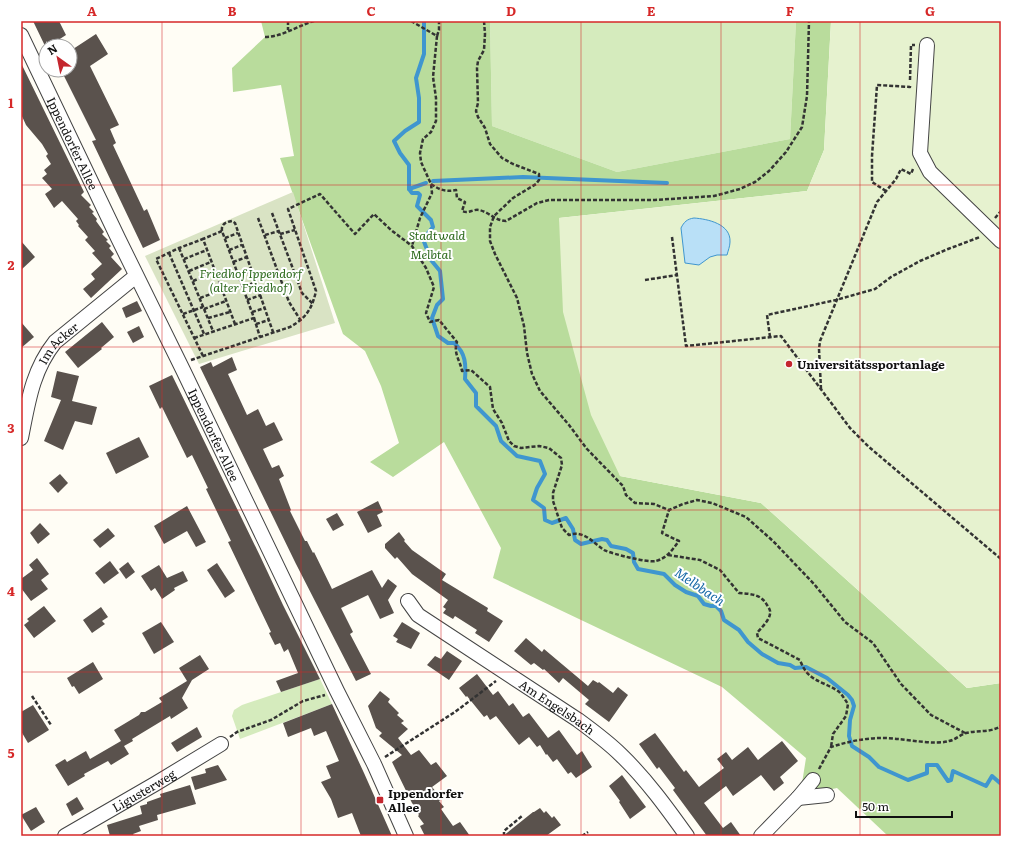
<svg xmlns="http://www.w3.org/2000/svg" width="1022" height="857" viewBox="0 0 1022 857" font-family="Literata,serif">
	<style>
		.green { fill: #d5ebbd }
		.forest { fill: #b9dc9c }
		.cemetery { fill: #d9e3c4 }
		.pitch { fill: #e6f2cf }
		.water { fill: #b9e0f7; stroke: #3f96cf }
		.lines { fill: none; stroke-linecap: round; stroke-linejoin: round }
		.stream { stroke: #3f96cf; stroke-width: 4 }
		.building { fill: #5a524d }
		.minor-casing { stroke: #444; stroke-width: 16 }
		.path { stroke: #333; stroke-width: 2.5; stroke-dasharray: 4 2; stroke-linecap: butt }
		.minor { stroke: #fff; stroke-width: 14 }
		.grid { fill: none; stroke: #d62828; stroke-width: 1; stroke-opacity: 0.55 }
		.poi-dot { fill: #c4262e; stroke: #fff; stroke-width: 1.5 }
		.labels { text-anchor: middle; dominant-baseline: central; stroke-width: 4; stroke-linejoin: round; paint-order: stroke }
		.street-label { font-size: 12px; fill: #111; stroke: #fff }
		.park-label { font-size: 12px; font-style: italic; fill: #2f6b1f; stroke: #fff }
		.poi-label { font-size: 12px; font-weight: bold; fill: #111; stroke: #fff; text-anchor: start }
		.water-label { font-size: 13px; font-style: italic; fill: #1768a6; stroke: #fff }
		.neatline { fill: none; stroke: #d62828; stroke-width: 1.5 }
		.grid-label { font-size: 13px; text-anchor: middle; font-weight: bold; fill: #d62828 }
	</style>
	<rect width="100%" height="100%" fill="#fffdf5"/>
	<g class="green">
		<path d="M490,21H796L790,139L617,172L492,126Z"/>
		<path d="M320,679L332,704L240,739L232,716L234,710L242,705Z"/>
	</g>
	<path class="forest" d="M261,21H490L492,126L617,172L790,139L796,21H831L824,150L807,191L559,218L620,476L761,503L967,688L1001,683V836H888L837,788L800,796L806,758L722,687L493,578L501,548L444,442L393,477L370,462L399,443L381,386L365,351L343,334L280,158L294,156L281,85L233,92L232,68L265,37Z"/>
	<path class="cemetery" d="M293,192L335,323L199,364L145,256Z"/>
	<path class="pitch" d="M831,21H1001V683L967,688L761,503L620,476L591,415L563,312L559,218L807,191L824,150Z"/>
	<path class="water" d="M694,218C708,219 731,224 730,242C730,246 728,251 727,255H717L710,257L699,265L685,263L681,228C684,222 687,219 694,218Z"/>
	<g class="lines">
		<g class="stream">
			<path d="M424,21V54L416,78L419,98V122L405,131L394,141L400,153L409,165V189L412,193H418L420,195L417,206L431,220L433,227L423,239L431,260L440,271L443,299L437,305L432,318L438,336L448,343H454C466,353 466,365 465,379L476,393V406L496,426L501,441L517,456L540,461L545,474L537,488L533,500L544,508L545,520L552,523L566,518L573,529L575,540L581,544L602,539L607,540L611,546L626,549L633,553L634,562L638,569L664,574L675,585L686,592L698,596L704,604L711,606H716L721,611L724,620L739,630L748,642L762,654L778,663L790,665L795,668L806,667L827,678L848,695L852,700L854,706L850,720L849,736L852,746L869,757L879,767L908,780L927,773V765H937L948,781L951,780L953,771L986,786L992,776L1000,783L1001,782"/>
			<path d="M433,181L523,177L667,183"/>
			<path d="M409,189L426,183"/>
		</g>
	</g>
	<g class="building">
		<path d="M33,21H59L66,35L49,46L46,41V48Z"/>
		<path d="M96,34L108,54L90,66L119,125L110,129L116,143L113,145L144,211L147,209L160,240L143,248L92,141L96,140L61,70H70V51Z"/>
		<path d="M21,63L84,192L81,195L91,205L89,207L94,212L92,213L97,219L96,221L104,232L102,234L108,240L106,241L111,246L109,248L114,254L111,257L122,269L91,298L83,289L95,279L91,274L102,264L92,253L95,251L85,240L88,237L78,226L79,225L76,221L78,219L62,201L54,208L45,194L52,189L42,178L47,174L44,170L51,164L46,156L48,154L42,144L26,125L21,114Z"/>
		<path d="M21,241L35,257L21,270Z"/>
		<path d="M137,301L142,311L126,318L122,308Z"/>
		<path d="M21,322L34,337L21,348Z"/>
		<path d="M102,322L114,337L101,348L102,349L78,368L65,352Z"/>
		<path d="M139,326L144,337L133,343L127,332Z"/>
		<path d="M232,357L237,370L228,374L247,415L258,409L266,426L274,422L283,440L263,449L272,468L279,465L284,476L279,479L291,510L290,511L305,541H307L313,553L314,552L332,589L372,570L382,588L388,579L397,586L388,600L394,613L380,619L368,595L341,608L353,632L350,634L371,674L356,681L296,564L200,367L211,362L213,367Z"/>
		<path d="M57,371L79,376L72,401L97,407L92,425L75,421L63,450L44,441L61,400L51,397Z"/>
		<path d="M172,375L261,558L283,605L320,679L281,692L276,681L298,673L288,649L284,652L280,643L275,645L269,633L271,632L228,542L231,541L206,489L208,488L192,455L187,458L162,407L160,409L149,386Z"/>
		<path d="M139,437L149,457L116,474L106,453Z"/>
		<path d="M60,474L68,483L58,493L49,483Z"/>
		<path d="M378,501L383,512L377,515L382,526L368,533L357,512Z"/>
		<path d="M187,506L206,542L196,547L187,531L164,544L154,526Z"/>
		<path d="M337,513L344,525L333,531L326,519Z"/>
		<path d="M40,523L50,534L38,544L30,533Z"/>
		<path d="M108,528L115,536L100,548L93,540Z"/>
		<path d="M399,532L405,540L404,541L412,550L446,574L442,580L488,608L487,611L503,621L489,642L475,633L477,630L455,616L453,619L443,613L446,609L443,607L448,600L412,574L397,557L395,559L385,548V544Z"/>
		<path d="M37,558L49,574L41,580L48,589L31,601L21,588V579L33,570L29,565Z"/>
		<path d="M110,561L119,573L104,584L95,573Z"/>
		<path d="M128,562L135,572L126,579L119,569Z"/>
		<path d="M217,563L235,591L225,598L207,570Z"/>
		<path d="M159,565L167,578L183,571L188,581L174,588L175,590L162,599L155,588L151,591L141,576Z"/>
		<path d="M44,606L56,621L34,638L24,625L29,621L27,619Z"/>
		<path d="M101,607L108,617L102,621L105,624L92,633L83,620Z"/>
		<path d="M161,622L174,642L154,654L142,633Z"/>
		<path d="M402,622L420,633L411,649L396,642L398,639L393,636Z"/>
		<path d="M526,638L542,652L544,649L588,686L593,680L598,683L599,682L613,693L618,687L628,695L609,722L585,704L589,700L563,678L559,683L544,669L543,670L534,663L531,665L514,651Z"/>
		<path d="M447,651L462,661L449,680L427,665L435,656L441,659Z"/>
		<path d="M200,655L209,669L192,680L182,698L188,708L171,719L170,716L132,739L133,741L124,746L129,754L111,765L108,761L84,774L85,776L68,786L55,765L65,759L67,762L86,751L90,759L121,741L114,730L139,715L141,712H145L162,702L159,698L187,681L179,668Z"/>
		<path d="M93,662L103,679L79,694L74,686L72,687L67,678Z"/>
		<path d="M477,674L493,695L498,691L509,706L513,703L523,717L529,713L548,738L559,730L577,755L582,751L592,767L576,778L571,772L568,774L557,759L553,762L547,754L546,755L540,745L537,747L529,737L519,745L496,716L490,720L487,715L484,717L467,696L466,697L459,688Z"/>
		<path d="M380,691L390,699L388,702L399,713L397,715L404,721L401,723L408,729L398,738L411,755L419,750L431,765L436,762L447,776L432,787L442,799L439,801L444,807L441,809L453,826L460,822L470,836H425L420,826L424,824L418,816L419,815L415,809L416,808L412,803L392,762L402,755L379,736L382,733L376,728L368,706Z"/>
		<path d="M332,704L364,773L392,836H361L352,813L338,818L331,799L321,782L331,778L326,766L339,761L326,731L314,736L311,728L288,737L283,723Z"/>
		<path d="M33,705L49,730L28,743L21,731V712Z"/>
		<path d="M197,727L202,737L177,752L171,743Z"/>
		<path d="M655,733L684,772L686,770L699,787L724,768L717,759L726,752L732,760L748,747L758,760L782,741L798,761L780,777L784,783L774,791L761,775L733,796L726,786L704,803L723,828L731,822L741,836H707L673,790L675,788L659,767L657,769L639,744Z"/>
		<path d="M218,765L227,780L195,790L191,777L206,773L205,769Z"/>
		<path d="M622,775L646,807L630,819L619,802L620,801L609,786Z"/>
		<path d="M190,785L196,804L157,815L158,820L139,826L141,831L133,834L134,836H110L107,825L142,814L140,806L147,804V802L161,797L160,794Z"/>
		<path d="M77,797L84,809L72,816L66,804Z"/>
		<path d="M36,807L45,822L31,831L21,815Z"/>
		<path d="M540,808L544,813L546,811L552,818L554,816L561,825L546,836H503L533,812H534Z"/>
	</g>
	<g class="lines">
		<g class="minor-casing">
			<g id="minor">
				<path id="s1" d="M21,35L118,238L183,370L337,691L374,764L406,836"/>
				<path d="M927,45L920,153L930,172L1001,241"/>
				<path id="s2" d="M21,438C28,403 32,371 55,342L136,276"/>
				<path id="s3" d="M408,601L418,615L578,720C593,731 608,742 621,755C646,779 667,808 687,836"/>
				<path d="M798,798L827,795"/>
				<path id="s4" d="M65,836L155,784L221,744"/>
				<path d="M761,836L798,798L813,780"/>
			</g>
		</g>
		<g class="path">
			<path d="M288,21V30"/>
			<path d="M411,21L437,36L433,77L436,98V121L431,132L423,139L420,153L421,162L431,184L432,193L420,218L412,246"/>
			<path d="M484,21L485,34L484,50L478,61L477,68L478,103L476,111L478,117L485,128L490,144L502,158L513,164L539,174V180L536,184L513,198L494,216L490,227V241L495,254L517,298L524,326L527,353L532,374L540,391L569,425L587,449L623,486L626,495L635,503L654,504L669,510L683,504L697,500L712,503L746,517L773,541L814,584L845,622L873,643L901,684L931,715L965,733"/>
			<path d="M437,36L439,30V21"/>
			<path d="M265,37C282,37 297,26 314,21"/>
			<path d="M910,80L911,45H915"/>
			<path d="M431,184C440,190 445,192 456,190L457,198L465,202L462,211C469,214 472,209 479,210C489,212 496,221 506,221L537,203L549,200H655L714,196L740,189L755,182L769,171L786,152L802,127L807,96L809,21"/>
			<path d="M886,191L872,182V156L877,85L910,87V85"/>
			<path d="M272,213L302,293L313,304"/>
			<path d="M258,218L289,302L301,321"/>
			<path d="M995,218L1001,211"/>
			<path d="M222,231C221,224 226,222 232,221L235,223L273,332"/>
			<path d="M280,234L295,230"/>
			<path d="M265,235L279,231"/>
			<path d="M672,237L686,346L781,336L850,428L869,447L1001,559"/>
			<path d="M225,238L238,233"/>
			<path d="M179,248L213,331"/>
			<path d="M229,250L242,245"/>
			<path d="M169,253L204,334"/>
			<path d="M184,259L207,250"/>
			<path d="M233,262L247,257"/>
			<path d="M189,271L211,262"/>
			<path d="M238,275L252,271"/>
			<path d="M645,280L677,275"/>
			<path d="M193,281L215,272"/>
			<path d="M243,287L256,282"/>
			<path d="M200,298L222,290"/>
			<path d="M247,300L261,295"/>
			<path d="M204,309L226,301"/>
			<path d="M252,312L265,308"/>
			<path d="M183,314L203,307"/>
			<path d="M208,318L230,312"/>
			<path d="M254,318L260,337"/>
			<path d="M256,324L269,320"/>
			<path d="M770,337L767,315L836,300L875,289L891,277L920,261L948,249L980,237"/>
			<path d="M194,338L254,318L222,231L203,239"/>
			<path d="M203,356L156,259L179,248L203,239L235,324"/>
			<path d="M191,360L290,327C306,318 312,309 316,291L288,209L320,194L355,234L374,214L391,230L412,246L426,268L434,287L426,313L430,322L439,320L457,342C453,353 460,360 462,371L471,370L490,387L493,409L502,423L509,441L514,446L521,448L539,446L549,448L561,458L562,465L553,493V501L562,528L569,535C584,530 592,542 604,550C612,554 649,563 656,561C667,558 672,550 679,541L662,533L669,510"/>
			<path d="M821,389L819,349L820,341L877,202L896,179L901,169L911,174L913,169"/>
			<path d="M668,555L700,560L720,570L739,593C751,594 761,594 767,605C769,608 771,611 770,614C769,621 761,628 757,633L758,638L800,660C808,682 821,680 838,691C842,694 845,700 848,704L846,716L833,734L831,747"/>
			<path d="M32,696L51,725"/>
			<path d="M230,737L237,732L271,720L303,701L325,695"/>
			<path d="M385,757L455,712L496,681"/>
			<path d="M819,769L831,747C853,740 875,736 898,739C912,740 935,745 949,741C955,740 960,735 966,733C978,730 990,733 1001,726"/>
			<path d="M504,836V831L522,816"/>
			<path d="M582,836L588,832"/>
		</g>
		<use href="#minor" class="minor"/>
	</g>
	<path class="grid" d="M162,21V836M301,21V836M441,21V836M581,21V836M721,21V836M860,21V836M21,185H1001M21,347H1001M21,510H1001M21,672H1001"/>
	<g class="poi-dot">
		<circle cx="789" cy="364" r="4"/>
		<rect x="376" y="796" width="8" height="8" rx="2"/>
	</g>
	<g class="labels">
		<g class="street-label">
			<text stroke="none"><textPath href="#s1" startOffset="120">Ippendorfer Allee</textPath></text>
			<text stroke="none"><textPath href="#s2" startOffset="104">Im Acker</textPath></text>
			<text stroke="none"><textPath href="#s1" startOffset="444">Ippendorfer Allee</textPath></text>
			<text stroke="none"><textPath href="#s3" startOffset="184">Am Engelsbach</textPath></text>
			<text stroke="none"><textPath href="#s4" startOffset="91">Ligusterweg</textPath></text>
		</g>
		<g class="park-label">
			<text x="437" y="235">Stadtwald</text>
			<text x="431" y="254">Melbtal</text>
			<text x="251" y="273">Friedhof Ippendorf<tspan x="251" dy="14">(alter Friedhof)</tspan></text>
		</g>
		<g class="poi-label">
			<text x="797" y="364">Universitätssportanlage</text>
			<text x="388" y="793">Ippendorfer<tspan x="388" dy="14">Allee</tspan></text>
		</g>
		<g class="water-label">
			<text transform="translate(700 586) rotate(34)">Melbbach</text>
		</g>
	</g>
	<rect width="1022" height="857" fill="none" stroke="#ffffff" stroke-width="44"/>
	<g transform="translate(58 58) rotate(327)"><circle r="19" fill="#ffffff" stroke="#a0a0a0"/>
	<path d="M0-3L7 15L0 10L-7 15Z" fill="#c4262e"/>
	<text y="-6" font-size="11" font-weight="bold" text-anchor="middle" fill="#111111">N</text>
	</g>
	<path d="M856 811v6h96v-6" fill="none" stroke="#111111" stroke-width="2"/>
	<text x="862" y="811" font-size="12" fill="#111111" stroke="#ffffff" stroke-width="3" paint-order="stroke">50 m</text>
	<rect x="22" y="22" width="978" height="813" class="neatline"/>
	<g class="grid-label">
		<text x="92" y="16">A</text>
		<text x="232" y="16">B</text>
		<text x="371" y="16">C</text>
		<text x="511" y="16">D</text>
		<text x="651" y="16">E</text>
		<text x="790" y="16">F</text>
		<text x="930" y="16">G</text>
		<text x="11" y="108">1</text>
		<text x="11" y="270">2</text>
		<text x="11" y="433">3</text>
		<text x="11" y="596">4</text>
		<text x="11" y="758">5</text>
	</g>
</svg>
